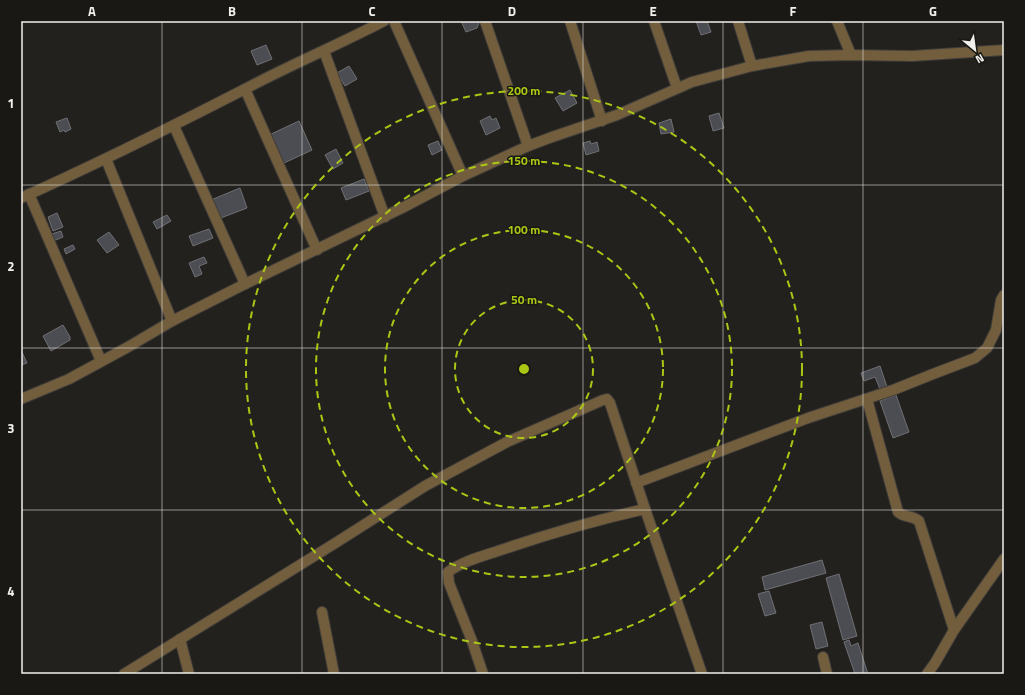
<svg xmlns="http://www.w3.org/2000/svg" width="1025" height="695" viewBox="0 0 1025 695" font-family="'Titillium Web',sans-serif">
	<style>
		.building { fill: #4c4d52; stroke: #6f7075 }
		.lines { fill: none; stroke-linecap: round; stroke-linejoin: round }
		.minor-casing { stroke: #403e3a; stroke-width: 12 }
		.minor { stroke: #725d3d; stroke-width: 10 }
		.grid { fill: none; stroke: #f2f0ed; stroke-width: 1; stroke-opacity: 0.55 }
		.ring { fill: none; stroke: #abc716; stroke-width: 2; stroke-dasharray: 7 5 }
		.centre { fill: #abc716; stroke: #191814; stroke-width: 2 }
		.ring-label { font-size: 12px; text-anchor: middle; font-weight: bold; fill: #abc716; stroke: #191814; stroke-width: 3; stroke-linejoin: round; paint-order: stroke }
		.neatline { fill: none; stroke: #f2f0ed; stroke-width: 1.5 }
		.grid-label { font-size: 13px; text-anchor: middle; font-weight: bold; fill: #f2f0ed }
	</style>
	<rect width="100%" height="100%" fill="#23211d"/>
	<g class="building">
		<path d="M461,21H478L479,23L477,28L466,32Z"/>
		<path d="M696,21H707L711,32L701,35Z"/>
		<path d="M266,45L272,59L257,65L251,51Z"/>
		<path d="M349,66L357,79L345,86L337,73Z"/>
		<path d="M570,90L577,103L563,111L555,98Z"/>
		<path d="M719,113L724,128L713,131L709,116Z"/>
		<path d="M490,116L492,120L496,118L500,128L486,135L480,121Z"/>
		<path d="M67,118L71,129L65,132L64,130L60,132L56,122Z"/>
		<path d="M671,119L674,132L661,134L659,123Z"/>
		<path d="M299,121L312,150L282,164L269,135Z"/>
		<path d="M438,141L442,150L432,155L428,145Z"/>
		<path d="M590,141L591,144L597,142L599,151L586,155L583,143Z"/>
		<path d="M336,149L343,163L333,169L325,155Z"/>
		<path d="M364,179L369,191L346,200L341,188Z"/>
		<path d="M240,188L247,208L218,219L211,200Z"/>
		<path d="M57,213L63,227L53,231L48,217Z"/>
		<path d="M167,215L171,221L157,229L153,222Z"/>
		<path d="M209,229L213,238L193,246L189,236Z"/>
		<path d="M61,231L63,237L51,242L49,235Z"/>
		<path d="M109,232L119,245L107,253L97,240Z"/>
		<path d="M73,245L75,249L66,254L64,249Z"/>
		<path d="M204,257L207,263L199,266L202,274L195,277L189,263Z"/>
		<path d="M63,325L70,337V340L51,351L43,336Z"/>
		<path d="M21,350L27,363L21,365Z"/>
		<path d="M880,366L887,387L880,389L875,377L864,381L861,373Z"/>
		<path d="M896,395L909,432L893,438L880,401Z"/>
		<path d="M822,560L826,573L765,590L762,577Z"/>
		<path d="M839,574L857,636L843,640L826,578Z"/>
		<path d="M769,591L776,613L765,616L758,594Z"/>
		<path d="M822,622L828,646L816,649L810,625Z"/>
		<path d="M849,640L851,646L858,643L868,674H855L844,642Z"/>
	</g>
	<g class="lines">
		<g class="minor-casing">
			<g id="minor">
				<path d="M394,21L463,176"/>
				<path d="M485,21L528,146"/>
				<path d="M570,21L602,121"/>
				<path d="M654,21L677,88"/>
				<path d="M738,21L752,66"/>
				<path d="M837,21L851,55"/>
				<path d="M324,51L385,217"/>
				<path d="M245,89L317,250"/>
				<path d="M174,126L245,284"/>
				<path d="M106,159L172,321"/>
				<path d="M29,194L101,361"/>
				<path d="M21,198C97,164 171,127 245,89C290,65 338,45 384,21"/>
				<path d="M21,399L69,379L128,347L172,321L245,284L404,207L463,176L528,146L552,137L617,115L692,82L752,66L809,56L851,55L912,56L1004,50"/>
				<path d="M867,399L898,512C906,519 910,514 919,521L954,630"/>
				<path d="M636,483L808,418L893,390L933,374L975,358L987,348L996,330L1001,300L1004,295"/>
				<path d="M322,612L334,674"/>
				<path d="M180,639L189,674"/>
				<path d="M823,657L827,674"/>
				<path d="M124,674L337,542L425,486L507,442L603,400L607,399L610,403L645,509L702,674"/>
				<path d="M483,674L472,641L449,583L448,572C463,561 483,556 501,550C548,534 596,520 645,509"/>
				<path d="M927,674L935,663L954,630L1004,559"/>
			</g>
		</g>
		<use href="#minor" class="minor"/>
	</g>
	<path class="grid" d="M162,21V674M302,21V674M442,21V674M583,21V674M723,21V674M863,21V674M21,185H1004M21,348H1004M21,510H1004"/>
	<g class="ring">
		<circle cx="524" cy="369" r="69"/>
		<circle cx="524" cy="369" r="139"/>
		<circle cx="524" cy="369" r="208"/>
		<circle cx="524" cy="369" r="278"/>
	</g>
	<circle cx="524" cy="369" r="6" class="centre"/>
	<g class="ring-label">
		<text x="524" y="95">200 m</text>
		<text x="524" y="165">150 m</text>
		<text x="524" y="234">100 m</text>
		<text x="524" y="304">50 m</text>
	</g>
	<rect width="1025" height="695" fill="none" stroke="#191814" stroke-width="44"/>
	<g transform="translate(975 50) rotate(151)" stroke="#191814" stroke-width="3" paint-order="stroke">
	<path d="M0-3L7 15L0 10L-7 15Z" fill="#f2f0ed"/>
	<text y="-6" font-size="11" font-weight="bold" text-anchor="middle" fill="#f2f0ed">N</text>
	</g>
	<rect x="22" y="22" width="981" height="651" class="neatline"/>
	<g class="grid-label">
		<text x="92" y="16">A</text>
		<text x="232" y="16">B</text>
		<text x="372" y="16">C</text>
		<text x="512" y="16">D</text>
		<text x="653" y="16">E</text>
		<text x="793" y="16">F</text>
		<text x="933" y="16">G</text>
		<text x="11" y="108">1</text>
		<text x="11" y="271">2</text>
		<text x="11" y="433">3</text>
		<text x="11" y="596">4</text>
	</g>
</svg>
